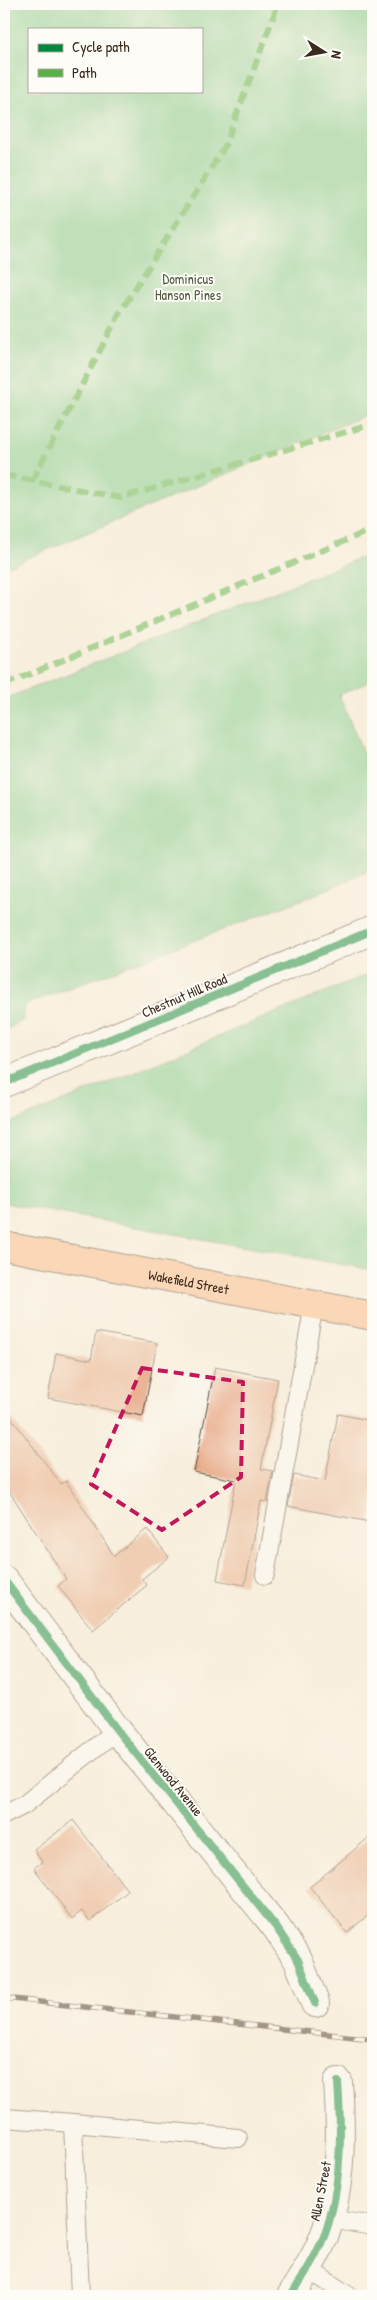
<svg xmlns="http://www.w3.org/2000/svg" width="377" height="2300" viewBox="0 0 377 2300" font-family="'Patrick Hand',sans-serif">
	<style>
		.green { fill: #7dce8f; stroke: #5c7c56; fill-rule: evenodd }
		.building { fill: #e7a682 }
		.lines { fill: none; stroke-linecap: round; stroke-linejoin: round }
		.lane-casing { stroke: #57473b; stroke-width: 20 }
		.street-casing { stroke: #57473b; stroke-width: 30 }
		.primary-casing { stroke: #57473b; stroke-width: 30 }
		.lane { stroke: #fff; stroke-width: 18 }
		.street { stroke: #fff; stroke-width: 28 }
		.primary { stroke: #fabb8b; stroke-width: 28 }
		.rail-casing { stroke: #3b2a1e; stroke-width: 5.5 }
		.rail { stroke: #fdfcf7; stroke-width: 4; stroke-dasharray: 11; stroke-linecap: butt }
		.quiet { stroke: #57b245; stroke-width: 6; stroke-dasharray: 12 6; stroke-linecap: butt }
		.cycleway-casing { stroke: #fdfcf7; stroke-width: 11 }
		.cycleway { stroke: #00873e; stroke-width: 8 }
		.marked { fill: none; stroke: #c2185b; stroke-width: 4; stroke-dasharray: 10 6; stroke-linejoin: round }
		.labels { text-anchor: middle; dominant-baseline: central; stroke-width: 4; stroke-linejoin: round; paint-order: stroke }
		.park-label { font-size: 14px; fill: #4f5b40; stroke: #fdfcf7 }
		.street-label { font-size: 14px; fill: #3b2a1e; stroke: #fdfcf7 }
	</style>
	<rect width="100%" height="100%" fill="#fdfcf7"/>
	<filter id="ink" filterUnits="userSpaceOnUse"><feTurbulence type="fractalNoise" baseFrequency=".02" numOctaves="2"/><feDisplacementMap in="SourceGraphic" scale="10" xChannelSelector="R" yChannelSelector="G"/><feConvolveMatrix kernelMatrix="1 2 1 2 8 2 1 2 1" color-interpolation-filters="sRGB"/></filter>
	<filter id="wash" filterUnits="userSpaceOnUse"><feTurbulence type="fractalNoise" baseFrequency=".0096" numOctaves="4" result="noise"/><feDisplacementMap in="SourceGraphic" scale="20" xChannelSelector="R" yChannelSelector="G"/><feGaussianBlur stdDeviation="1.12" result="paint"/><feColorMatrix in="noise" values="0 0 0 0 0 0 0 0 0 0 0 0 0 0 0 0 0 1.4 0 .05"/><feComposite in="paint" operator="in"/></filter>
	<g filter="url(#wash)">
		<rect width="100%" height="100%" fill="#f8eedd"/>
		<g class="green">
			<path d="M4,4H373V412L4,568ZM29,29H201V91H29Z"/>
			<path d="M373,553V680L339,695L373,776V869L309,897L24,1005L23,1020L4,1031V699Z"/>
			<path d="M373,972V1270L4,1203V1126Z"/>
		</g>
		<g id="blocks">
			<g class="building">
				<path d="M96,1332L157,1343L143,1416L48,1398L56,1353L91,1360Z"/>
				<path d="M215,1367L278,1379L261,1469L273,1471L267,1502L261,1501L245,1585L217,1580L236,1480L194,1472Z"/>
				<path d="M4,1408L61,1484L66,1481L114,1556L147,1529L169,1557L142,1579L147,1585L93,1630L58,1586L66,1579L4,1483Z"/>
				<path d="M338,1414L373,1421V1508L370,1522L288,1506L294,1475L325,1481Z"/>
				<path d="M73,1820L128,1891L90,1921L82,1911L72,1919L34,1868L42,1862L34,1850Z"/>
				<path d="M373,1834V1911L347,1933L310,1887Z"/>
			</g>
		</g>
	</g>
	<g filter="url(#ink)">
		<use href="#blocks" fill-opacity="0" stroke="#57473b" stroke-width="1"/>
		<g class="lines">
			<g class="lane-casing">
				<g id="lane">
					<path d="M265,1575L314,1305"/>
					<path d="M4,1815L24,1805L117,1730"/>
					<path d="M4,2118L73,2123"/>
					<path d="M330,2219L373,2226"/>
					<path d="M308,2269L349,2296"/>
					<path d="M80,2296L73,2123L238,2138"/>
				</g>
			</g>
			<g class="street-casing">
				<g id="street">
					<path d="M4,1083L373,930"/>
					<path d="M4,1580L117,1730L276,1927L298,1960L315,2003"/>
					<path d="M291,2296C306,2272 323,2246 330,2218C342,2173 341,2127 338,2082"/>
				</g>
			</g>
			<g class="primary-casing">
				<g id="primary">
					<path id="s1" d="M4,1246L373,1316"/>
				</g>
			</g>
			<use href="#lane" class="lane"/>
			<use href="#street" class="street"/>
			<use href="#primary" class="primary"/>
			<g class="rail-casing">
				<path id="rail" d="M4,1998L373,2039"/>
			</g>
			<use href="#rail" class="rail"/>
			<g class="quiet">
				<path d="M4,475L121,498L373,424"/>
				<path d="M32,481L119,314L225,146L278,4"/>
				<path d="M4,685L373,529"/>
			</g>
			<g class="cycleway-casing">
				<g id="cycleway">
					<path d="M4,1083L373,930"/>
					<path d="M4,1580L117,1730L276,1927L298,1960L315,2003"/>
					<path d="M291,2296C306,2272 323,2246 330,2218C342,2173 341,2127 338,2082"/>
				</g>
			</g>
			<use href="#cycleway" class="cycleway"/>
		</g>
	</g>
	<path d="M0 0H377V2300H0ZM142,1368L243,1382L241,1477L162,1530L91,1484Z" fill="#f8eedd" fill-opacity=".55" fill-rule="evenodd"/>
	<path class="marked" d="M142,1368L243,1382L241,1477L162,1530L91,1484Z"/>
	<g class="labels">
		<g class="park-label">
			<text x="188" y="278">Dominicus<tspan x="188" dy="16">Hanson Pines</tspan></text>
		</g>
		<g class="street-label">
			<text transform="translate(184 995) rotate(-23)">Chestnut Hill Road</text>
			<text stroke="none"><textPath href="#s1" startOffset="188">Wakefield Street</textPath></text>
			<text transform="translate(174 1781) rotate(51)">Glenwood Avenue</text>
			<text transform="translate(320 2191) rotate(-79)">Allen Street</text>
		</g>
	</g>
	<rect width="377" height="2300" fill="none" stroke="#fdfcf7" stroke-width="20"/>
	<rect x="28" y="28" width="175" height="65" fill="#fdfcf7" stroke="#afa8a0"/>
	<rect x="38" y="44" width="25" height="8" fill="#00873e" stroke="#afa8a0"/>
	<text x="72" y="52" font-size="15" fill="#3b2a1e">Cycle path</text>
	<rect x="38" y="69" width="25" height="8" fill="#57b245" stroke="#afa8a0"/>
	<text x="72" y="78" font-size="15" fill="#3b2a1e">Path</text>
	<g transform="translate(324 52) rotate(101)" stroke="#fdfcf7" stroke-width="4" paint-order="stroke">
	<path d="M0-4L9 19L0 12L-9 19Z" fill="#3b2a1e"/>
	<text y="-8" font-size="14" font-weight="bold" text-anchor="middle" fill="#3b2a1e">N</text>
	</g>
</svg>
